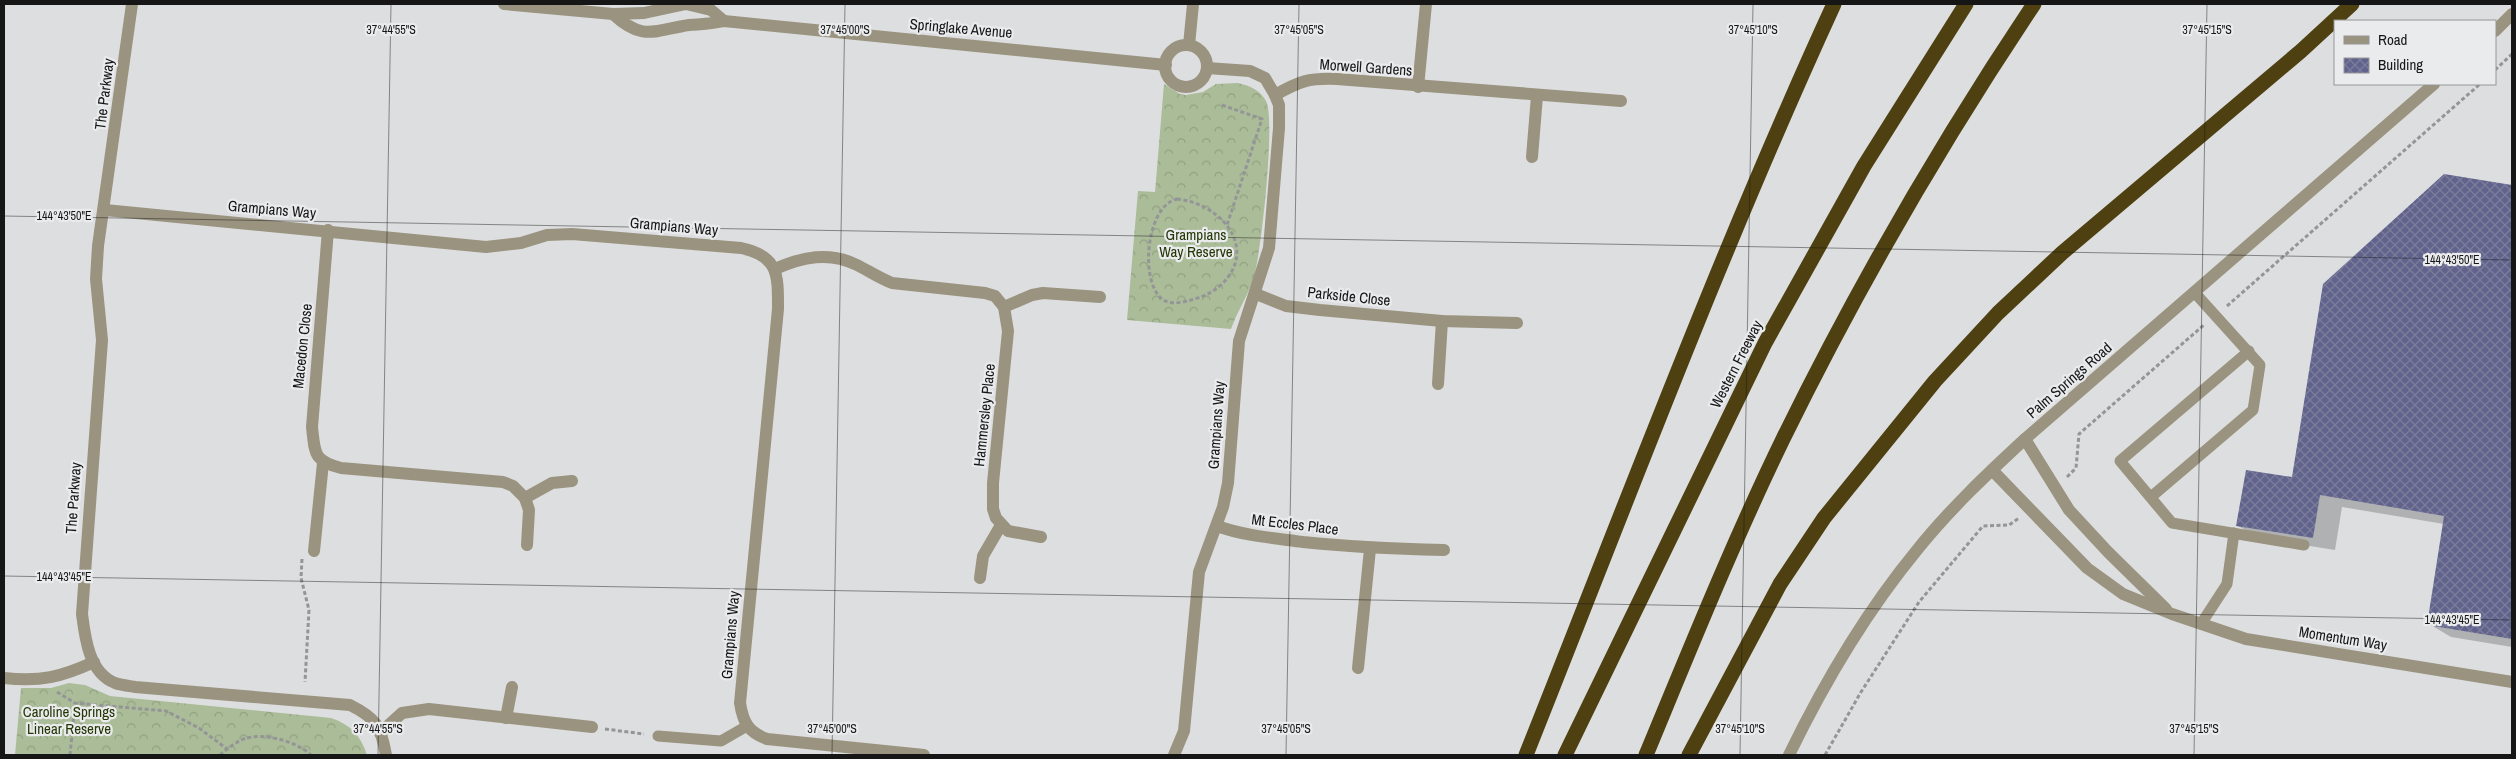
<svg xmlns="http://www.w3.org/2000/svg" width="2516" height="759" viewBox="0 0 2516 759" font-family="'Archivo Narrow',sans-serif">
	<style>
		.forest { fill: url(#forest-crowns) }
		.shadow { fill: #0003 }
		.building { fill: url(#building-cross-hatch) }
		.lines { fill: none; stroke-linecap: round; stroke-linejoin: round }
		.path { stroke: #949597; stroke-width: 3; stroke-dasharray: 4 2.5; stroke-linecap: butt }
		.lane { stroke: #9a937f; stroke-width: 11 }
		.street { stroke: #9a937f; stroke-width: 12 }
		.highway { stroke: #4e4011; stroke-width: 15 }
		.ticks { fill: none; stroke: #161617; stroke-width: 1; stroke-opacity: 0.45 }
		.labels { text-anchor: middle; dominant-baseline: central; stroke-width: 4.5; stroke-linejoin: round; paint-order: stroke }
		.street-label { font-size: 15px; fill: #161617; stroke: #eaebed }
		.park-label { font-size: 15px; fill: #233603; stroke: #eaebed }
		.ticks-label { font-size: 12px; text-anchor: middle; fill: #161617; stroke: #eaebed; stroke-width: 4.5; stroke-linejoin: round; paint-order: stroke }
	</style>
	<defs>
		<pattern id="forest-crowns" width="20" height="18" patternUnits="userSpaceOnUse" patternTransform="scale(1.25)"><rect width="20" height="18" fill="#abbc98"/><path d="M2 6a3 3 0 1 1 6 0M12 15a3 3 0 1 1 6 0" fill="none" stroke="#92a182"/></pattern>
		<pattern id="building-cross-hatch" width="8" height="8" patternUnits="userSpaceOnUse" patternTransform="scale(1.25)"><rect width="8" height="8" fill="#61638d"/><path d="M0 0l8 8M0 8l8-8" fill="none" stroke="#7b7d9a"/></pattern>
	</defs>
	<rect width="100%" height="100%" fill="#dddee0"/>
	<g class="forest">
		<path d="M1238,83C1250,86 1260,90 1266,101C1276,119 1261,257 1253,280C1247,297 1237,312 1231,329L1127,320L1138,191L1155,192L1164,84L1180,94L1186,95L1203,92L1216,84Z"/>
		<path d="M69,683L85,685L110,696L331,718C350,724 361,736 367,755H15L21,688H51Z"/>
	</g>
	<path class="shadow" d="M2445,176L2512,187V647L2451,637L2429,624L2444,524L2342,507L2335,550L2260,538L2238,526L2293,478Z"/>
	<path class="building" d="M2444,174L2512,185V639L2427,625L2444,516L2320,495L2313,538L2236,526L2246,470L2292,477L2323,284Z"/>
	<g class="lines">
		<g class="path">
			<path d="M2495,70L2512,54"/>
			<path d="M1222,105L1262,119L1227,225"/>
			<path d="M1177,199C1220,203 1260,248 1221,285C1212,293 1202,297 1191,300C1184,302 1175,304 1168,302C1138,293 1144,206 1177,199Z"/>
			<path d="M2227,306L2480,84"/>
			<path d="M2067,477L2076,468L2079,434L2205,324"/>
			<path d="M302,559L301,578L309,610L305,682"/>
			<path d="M57,692L75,703L166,711L199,728L227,749"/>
			<path d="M605,729L644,734"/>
			<path d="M70,755L75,703"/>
			<path d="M220,755C227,749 238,740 247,738C267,733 297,742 311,755"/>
			<path d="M1825,755L1861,692L1919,602L1983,526L2009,525L2019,518"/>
		</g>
		<g class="lane">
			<path d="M2249,351L2120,461L2172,523L2304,545"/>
			<path d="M2151,497L2253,410L2260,365L2195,293"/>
			<path d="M2201,624L2227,584L2234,533"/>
			<path d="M658,736L721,741L747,726"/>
		</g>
		<g class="street">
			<path d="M132,4L98,246L96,279L102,340L82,614C85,638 89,673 115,683C121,685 129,686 135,687L350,705C376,718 381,726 386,755"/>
			<path d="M504,4L613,14L644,13L686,4L711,10L724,21"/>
			<path d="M613,14C643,42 655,30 689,25C701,24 712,24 724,21L1166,65"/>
			<path d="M2495,31L2512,14"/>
			<path d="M1189,45L1193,4"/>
			<circle cx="1186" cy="66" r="21"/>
			<path d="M1207,68L1250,71L1265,78L1275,95C1300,81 1308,78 1337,79L1621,101"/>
			<path d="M1418,87L1426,4"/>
			<path d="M1532,157L1537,96"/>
			<path d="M105,210L486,247L521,243L547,235L572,234L741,248C779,256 778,275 778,309L740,703C743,722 748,732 767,739L924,755"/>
			<path d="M328,230L312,427C315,453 313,461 341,468L503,482L513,486L525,498L552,483L572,481"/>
			<path d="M775,269C802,257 829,251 857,265C869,271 879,278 892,283L985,293L995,296L1004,307L1032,295L1043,293L1100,297"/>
			<path d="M1256,294L1286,306L1320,310L1442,321L1517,323"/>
			<path d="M1004,307L1008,331L993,483V509L996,518L1008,531L1041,537"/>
			<path d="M1438,384L1442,321"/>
			<path d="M2025,439L2069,510L2108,552L2166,609"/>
			<path d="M1992,470L2087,568L2123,594L2172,614L2246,639L2512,682"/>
			<path d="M525,498L529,510L527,545"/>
			<path d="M1217,526C1245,536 1273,538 1303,542C1350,547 1397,549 1444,550"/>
			<path d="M314,551L323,463"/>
			<path d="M980,578L983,556L1001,525"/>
			<path d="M1358,668L1370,549"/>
			<path d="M4,678C41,682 61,677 94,662"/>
			<path d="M506,718L512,687"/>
			<path d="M380,733L402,713L429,709L592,727"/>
			<path d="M1174,755L1184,731L1199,572L1223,507L1228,483L1239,341L1269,248L1279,128V105L1275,95"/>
			<path d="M1789,755C1824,683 1866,612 1917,550C1949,510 1987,474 2025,439L2434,84"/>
		</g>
		<g class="highway">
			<path d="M1526,755C1626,504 1721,250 1834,4"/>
			<path d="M1565,755L1765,343L1864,166L1966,4"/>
			<path d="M1646,755C1690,649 1733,542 1783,439C1857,288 1941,143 2034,4"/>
			<path d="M1689,755L1780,584L1824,518L1935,381L1998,313L2062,253L2301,51L2352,4"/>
		</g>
	</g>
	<path class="ticks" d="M4,216L2512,260M4,576L2512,620M378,755L391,4M832,755L845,4M1286,755L1299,4M1740,755L1753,4M2194,755L2207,4"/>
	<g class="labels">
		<g class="street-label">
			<text transform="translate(961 28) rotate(5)">Springlake Avenue</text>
			<text transform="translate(1366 67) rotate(4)">Morwell Gardens</text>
			<text transform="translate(104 94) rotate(-83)">The Parkway</text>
			<text transform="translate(272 209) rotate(5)">Grampians Way</text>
			<text transform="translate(674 226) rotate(5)">Grampians Way</text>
			<text transform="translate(1349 296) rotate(6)">Parkside Close</text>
			<text transform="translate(302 346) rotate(-84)">Macedon Close</text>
			<text transform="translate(1736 364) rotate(-63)">Western Freeway</text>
			<text transform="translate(2069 380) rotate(-41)">Palm Springs Road</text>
			<text transform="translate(984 415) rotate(-84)">Hammersley Place</text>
			<text transform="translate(1216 425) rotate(-86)">Grampians Way</text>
			<text transform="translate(73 498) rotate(-86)">The Parkway</text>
			<text transform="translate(1295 524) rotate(7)">Mt Eccles Place</text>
			<text transform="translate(730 635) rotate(-85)">Grampians Way</text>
			<text transform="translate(2343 638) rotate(9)">Momentum Way</text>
		</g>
		<g class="park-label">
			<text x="1196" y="234">Grampians<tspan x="1196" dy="17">Way Reserve</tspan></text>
			<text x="69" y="711">Caroline Springs<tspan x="69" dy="17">Linear Reserve</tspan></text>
		</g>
	</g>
	<g class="ticks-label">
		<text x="391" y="34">37°44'55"S</text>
		<text x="845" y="34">37°45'00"S</text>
		<text x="1299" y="34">37°45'05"S</text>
		<text x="1753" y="34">37°45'10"S</text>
		<text x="2207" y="34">37°45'15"S</text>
		<text x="64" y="220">144°43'50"E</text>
		<text x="2452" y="264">144°43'50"E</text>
		<text x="64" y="581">144°43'45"E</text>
		<text x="2452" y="624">144°43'45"E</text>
		<text x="378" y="733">37°44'55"S</text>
		<text x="832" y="733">37°45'00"S</text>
		<text x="1286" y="733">37°45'05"S</text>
		<text x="1740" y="733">37°45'10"S</text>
		<text x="2194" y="733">37°45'15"S</text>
	</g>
	<rect width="2516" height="759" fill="none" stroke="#161617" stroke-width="10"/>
	<rect x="2334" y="20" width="162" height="65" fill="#eaebed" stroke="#959697"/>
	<rect x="2344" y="36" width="25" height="8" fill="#9a937f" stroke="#959697"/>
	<text x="2378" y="45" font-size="15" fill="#161617">Road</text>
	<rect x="2344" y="58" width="25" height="15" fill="url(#building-cross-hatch)" stroke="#959697"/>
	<text x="2378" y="70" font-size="15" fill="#161617">Building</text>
</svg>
